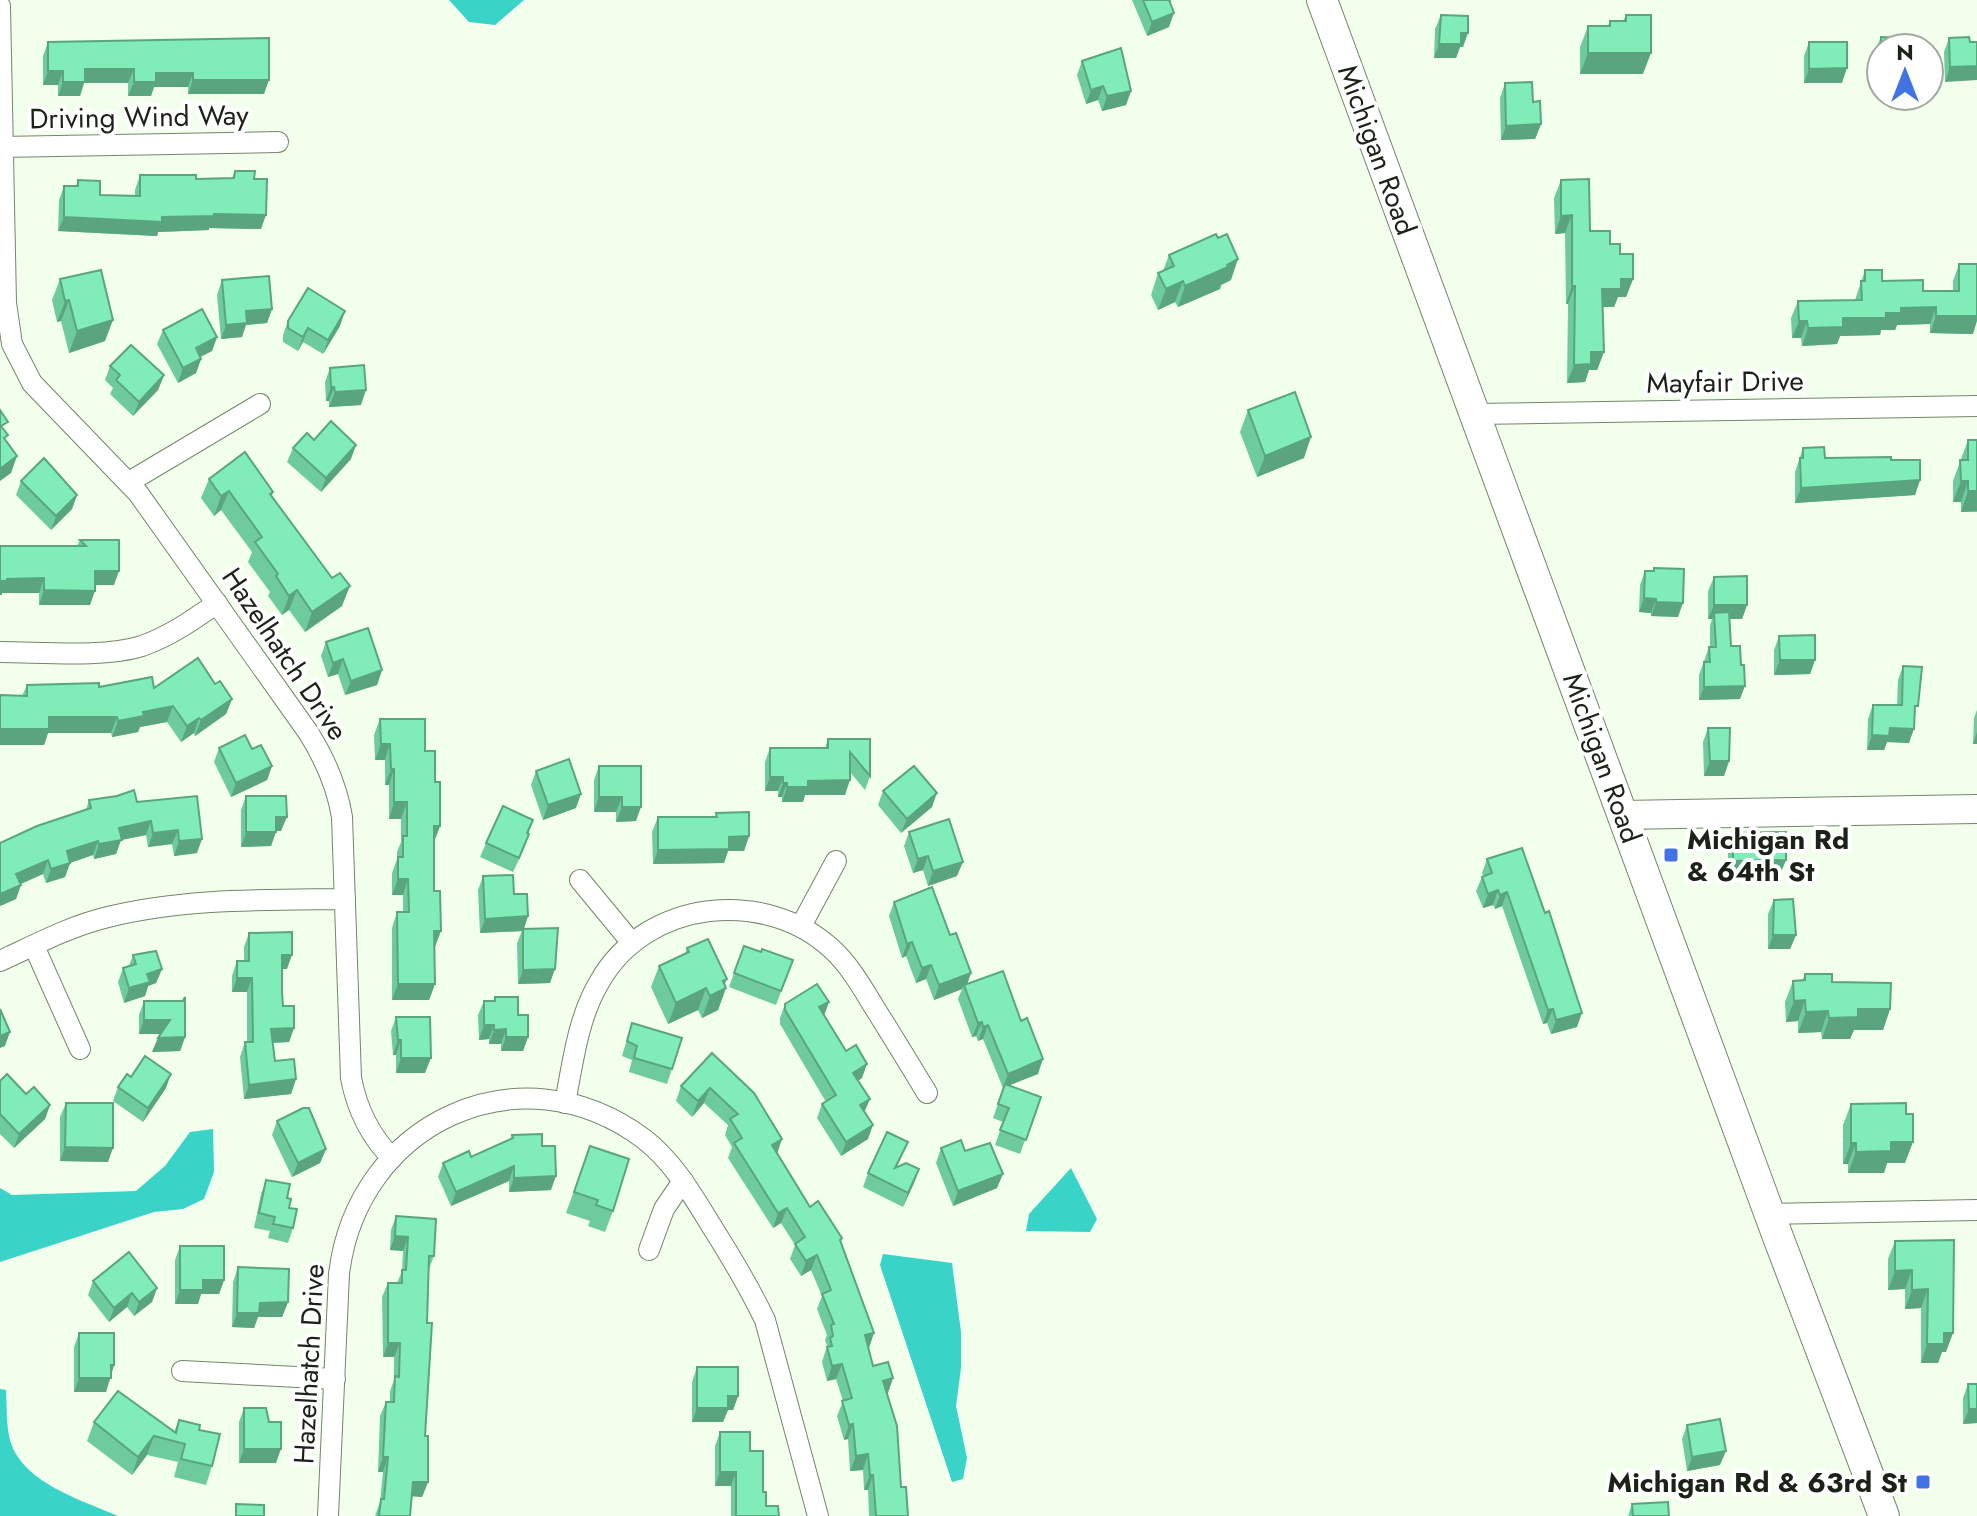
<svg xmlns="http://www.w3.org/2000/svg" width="1977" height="1516" viewBox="0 0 1977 1516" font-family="Jost,sans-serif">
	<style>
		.water { fill: #39d3c7 }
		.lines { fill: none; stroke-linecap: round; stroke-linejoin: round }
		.street-casing { stroke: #73866a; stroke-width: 22 }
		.secondary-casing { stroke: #73866a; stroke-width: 30 }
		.primary-casing { stroke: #73866a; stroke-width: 32 }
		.street { stroke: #fff; stroke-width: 20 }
		.secondary { stroke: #fff; stroke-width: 28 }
		.primary { stroke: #fff; stroke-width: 30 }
		.wall { fill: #6ecb9d }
		.shaded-wall { fill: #5aa580 }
		.building { fill: #80ecb7; stroke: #5aa580; stroke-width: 2 }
		.poi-dot { fill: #4273e4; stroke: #fff; stroke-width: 3 }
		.labels { text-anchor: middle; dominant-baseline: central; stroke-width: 8; stroke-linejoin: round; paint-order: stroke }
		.street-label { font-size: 28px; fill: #1b2217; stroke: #fff }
		.poi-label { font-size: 28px; font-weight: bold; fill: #1b2217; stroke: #fff; text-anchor: start }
	</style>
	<rect width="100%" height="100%" fill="#f2ffec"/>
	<g class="water">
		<path d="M449,0H524L495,25L469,22Z"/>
		<path d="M213,1129L214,1172L204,1199L183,1209L154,1212L0,1262V1188L12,1195L136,1191L165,1166L190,1132Z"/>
		<path d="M1071,1168L1097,1219L1090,1232L1026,1231L1029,1214Z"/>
		<path d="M883,1254L952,1263L961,1332V1368L956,1406L967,1458L963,1479L952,1482L880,1265Z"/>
		<path d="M0,1389L6,1390C7,1406 6,1425 10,1440C22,1483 82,1500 118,1516H0Z"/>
	</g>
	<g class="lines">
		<g class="street-casing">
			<g id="street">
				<path d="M0,6L6,303L12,344L32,383L138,493L308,732C325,759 337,786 342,817L351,1078C357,1109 370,1136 392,1158"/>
				<path d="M0,147L278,142"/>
				<path d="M1475,414L1977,406"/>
				<path d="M129,482L260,404"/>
				<path d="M0,652C41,652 104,658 142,646C170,636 193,620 217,603"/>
				<path d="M580,880L632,943"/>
				<path d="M801,926L836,861"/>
				<path d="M34,946L80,1049"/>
				<path d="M0,961C35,945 70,926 108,917C185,898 265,900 345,899"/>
				<path d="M565,1103C573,1062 578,1017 600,981C647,899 766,887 833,950C851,967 863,989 876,1010C893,1037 910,1065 927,1093"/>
				<path d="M1770,1214L1977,1210"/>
				<path d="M649,1250L664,1209L683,1181"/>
				<path d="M182,1371L335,1379"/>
				<path d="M328,1516L339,1274C357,1123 520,1046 644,1139C675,1163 694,1198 714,1230C733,1260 750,1289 765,1320L818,1516"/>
			</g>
		</g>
		<g class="secondary-casing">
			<path id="secondary" d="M1622,815L1977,809"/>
		</g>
		<g class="primary-casing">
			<path id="primary" d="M1322,0L1778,1237L1884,1516"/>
		</g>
		<use href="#street" class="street"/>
		<use href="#secondary" class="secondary"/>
		<use href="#primary" class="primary"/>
	</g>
	<g class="wall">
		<path d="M1132,0H1171L1169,27L1147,36Z"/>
		<path d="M1441,15L1463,47H1460L1456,58H1434L1435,29Z"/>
		<path d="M1626,15L1643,74H1580V47L1588,26H1608L1610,21H1623Z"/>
		<path d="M1881,37V78H1874L1875,51Z"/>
		<path d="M269,38L264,94H188V87H154L151,96H128V83H84L80,96H58V85H43V56L48,42Z"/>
		<path d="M1949,38L1970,42L1945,82L1944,52Z"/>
		<path d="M1809,42L1842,83H1804V56Z"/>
		<path d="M1082,61L1131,91L1126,105L1102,111L1098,100L1086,104L1077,75Z"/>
		<path d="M1505,83L1541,124L1535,139L1501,140L1500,98Z"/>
		<path d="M235,171L254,179L261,229L209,228V230L158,232L157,236L58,231L59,200L64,186H76L78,180L100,195L135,196V190L140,175L196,179L232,178Z"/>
		<path d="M1561,180L1590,231L1610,244L1620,254L1633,279L1626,297H1618L1614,307H1603L1604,352L1597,370H1589L1585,382L1567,383L1568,304H1566L1565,233L1555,234L1554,198Z"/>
		<path d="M1169,255L1231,280L1221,285L1220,289L1178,307L1175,302L1158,310L1151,295L1158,273L1163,271Z"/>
		<path d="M1959,264L1973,334L1930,333V324L1897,325L1895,330H1881L1880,335L1840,336L1837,344L1802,346L1801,338H1792L1791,318L1798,301L1855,300L1865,270L1882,281L1923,291H1953V281Z"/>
		<path d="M60,279L105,341L69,353L61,321L57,322L52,300Z"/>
		<path d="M222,280L272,309L267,323L246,325L242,337L221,339L217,295Z"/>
		<path d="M288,321L340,326L323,354L303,342L298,351L283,342V335Z"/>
		<path d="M163,330L217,337L212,351L200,357L201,359L196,373L178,383L157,344Z"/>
		<path d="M110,366L164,375L158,390L133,416L110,394L113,388L105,380Z"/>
		<path d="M330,368L361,405L329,407V401H326L325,382Z"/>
		<path d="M1248,410L1304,458L1257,477L1240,432Z"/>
		<path d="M314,440L351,459L321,492L287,462L293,448Z"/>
		<path d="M1968,440H1977V519V512H1961V502H1953V481Z"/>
		<path d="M1803,448L1825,458L1891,460L1920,480L1915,495L1795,503V472Z"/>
		<path d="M209,479L273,492L272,496L342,606L305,632L289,610L282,615L268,596L270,592L248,562L252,552L221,510L214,516L201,498Z"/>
		<path d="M21,481L77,495L72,509L51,530L16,495Z"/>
		<path d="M80,540H119L114,585H95L90,605H39V593H2V595L0,546H77Z"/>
		<path d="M1654,568L1678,617L1651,616V613L1639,612L1640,585L1645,571H1653Z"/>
		<path d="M1714,577L1747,605L1742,619H1730L1731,646L1740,699L1699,700V675L1709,647H1710V626L1712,619H1708V591Z"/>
		<path d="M1779,636L1815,660L1810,674L1774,675V650Z"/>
		<path d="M326,642L382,670L377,685L345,695L338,674L328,677L321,656Z"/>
		<path d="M1903,666L1915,716L1909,743L1887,742L1884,750H1867L1868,719L1873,705H1897L1898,680Z"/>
		<path d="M215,684L232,699L226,714L195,736L194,733L181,742L167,722L140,727L138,732L112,737L111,733H48L44,745H0V695L22,696L27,685L154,688Z"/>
		<path d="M1977,710V744H1973L1974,718Z"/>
		<path d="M380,719L425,751L435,782L440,826L434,842L435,984L429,1000H392V928L397,912H403V895H392V873L397,859V852L401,842V819H389V785H385V760H375L374,735Z"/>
		<path d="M1708,728L1729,761L1724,776H1704L1703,742Z"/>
		<path d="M828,739H870V776L865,790L850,772L845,795H805L803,802H782V797H778V791H765V762L770,748H825Z"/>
		<path d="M219,748L252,749L272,766L267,780L231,797L214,762Z"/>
		<path d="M599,766L636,821L616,822V812H594V780Z"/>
		<path d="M536,771L576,808L543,820L531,785Z"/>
		<path d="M883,791L932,807L901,833L878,805Z"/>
		<path d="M197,796V853L174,856L172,844L148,847L146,835L121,840L116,854L94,859L93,855L70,863L65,877L46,883L43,874L21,884L16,899L0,906L86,810L89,800L137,802Z"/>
		<path d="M246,796L281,831H276L271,846L241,847V810Z"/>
		<path d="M716,813L749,836L744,851H728L724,863L653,864L652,832L658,817H715Z"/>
		<path d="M533,820L524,849L513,872L480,857L486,843Z"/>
		<path d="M909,832L957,876L928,886L923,870L913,873L904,846Z"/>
		<path d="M1733,833L1780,875H1728V847Z"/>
		<path d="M1522,848L1577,1027L1551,1034L1547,1023L1543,1024L1502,906L1495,909L1493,905L1483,908L1476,891L1482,877L1483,876L1482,873L1487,859Z"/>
		<path d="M483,876L514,894L528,916L524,929L550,983L518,984L517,943L522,931L480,933L478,890Z"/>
		<path d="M1774,900L1796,935L1790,949H1768V914Z"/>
		<path d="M894,902L950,935L971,973L967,984L1038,1074L1008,1085L1041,1097L1020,1154L995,1145L1003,1122L993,1118L1004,1087L1003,1088L983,1039L978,1041L976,1036L972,1037L958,999L962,989L934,1000L926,979L916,983L906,956L902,958L889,916Z"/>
		<path d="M249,933L287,969H282L283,1006L294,1028L289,1042L273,1043L275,1061L296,1079L291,1094L244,1099L240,1057L245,1042H247V992H232V976L237,961H244V947Z"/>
		<path d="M744,946L761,952L793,960L776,1005L729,987Z"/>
		<path d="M687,948L724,985L726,988L718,1010L702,1018L698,1010L668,1024L651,987L659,966L685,954Z"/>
		<path d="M133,955L162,969L156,983L148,986L145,996L124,1003L118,982L123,968L129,966Z"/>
		<path d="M1805,974L1832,982L1890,1009L1883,1030H1854L1850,1039H1822L1821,1032L1798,1033V1021L1786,1022L1785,1002L1793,981H1802Z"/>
		<path d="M495,997L518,1015L528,1037L523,1051H501V1044H489V1039L479,1040L478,1015L484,1001H494Z"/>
		<path d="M144,1001L185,1037L180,1051L152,1052L160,1034H139V1015Z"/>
		<path d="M785,1004L824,1015L862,1078L858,1081L865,1112L868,1139L841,1156L817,1118L822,1104L826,1102L780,1024V1018Z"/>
		<path d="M396,1017L425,1073H396V1055H393L391,1031Z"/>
		<path d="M632,1023L672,1069L667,1084L629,1072L632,1060L622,1056Z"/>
		<path d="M712,1053L810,1207L842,1238L841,1242L873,1366L893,1378L887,1393L901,1487L908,1516H869L868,1490H864L863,1470L850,1471L848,1439L844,1440L837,1416L843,1401L836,1379L827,1381L822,1362L827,1346L825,1340L827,1335L817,1309L822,1296L811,1270L801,1276L790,1259L795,1245L781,1223L773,1228L728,1158L732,1147L725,1135L728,1125L704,1103L692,1117L676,1101L681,1086Z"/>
		<path d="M131,1077L166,1088L143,1122L113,1101L118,1087Z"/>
		<path d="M0,1081L50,1105L45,1119L14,1148L0,1134Z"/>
		<path d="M66,1103L108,1162L60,1161V1117Z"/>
		<path d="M1851,1104L1905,1163H1887L1884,1173H1848V1164H1843V1125Z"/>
		<path d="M277,1121L326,1149L320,1163L292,1177L272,1135Z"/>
		<path d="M512,1135L542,1146L551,1190L509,1192V1181L451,1206L438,1177L443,1163L471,1157L511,1139Z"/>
		<path d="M908,1142L897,1166L919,1169L914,1183L903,1207L863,1187L868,1173Z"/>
		<path d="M590,1146L613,1211L605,1232L588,1226L590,1221L566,1213Z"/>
		<path d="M941,1148L965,1151L997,1188L953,1206L936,1163Z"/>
		<path d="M266,1180L287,1198L293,1228L288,1243L268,1238L270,1231L254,1228L261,1194Z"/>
		<path d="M396,1216L434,1256L429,1269L425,1436L428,1482L422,1497L412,1496L410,1516H375L380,1502L383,1472H378L380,1416L386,1402H390V1391L394,1380V1357H383L382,1297L388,1283H397L402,1271L403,1251L390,1250L391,1230Z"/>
		<path d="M1954,1240L1946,1352H1942L1938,1363H1921V1308L1905,1309V1289L1888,1290V1259L1895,1241Z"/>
		<path d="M180,1246L224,1280L219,1294H201L198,1304H175V1260Z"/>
		<path d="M238,1267L288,1302L282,1317H258L254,1328L232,1327L233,1282Z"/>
		<path d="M93,1281L157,1288L152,1302L134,1316L127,1307L109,1322L88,1295Z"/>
		<path d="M79,1333L114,1365L106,1392H74V1347Z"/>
		<path d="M697,1367L738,1396L733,1410H728L723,1422H692V1382Z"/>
		<path d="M1968,1384L1977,1423L1963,1424V1398Z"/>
		<path d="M244,1408L276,1463H239V1422Z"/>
		<path d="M179,1420L199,1430L212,1466L206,1485L174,1477L178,1462L147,1455L132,1475L87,1441L94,1422L174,1432Z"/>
		<path d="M1687,1425L1720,1465L1687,1471L1682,1439Z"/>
		<path d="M720,1432L750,1451L763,1492L766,1506L779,1516H731V1486H715V1446Z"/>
		<path d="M1632,1504L1669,1516H1628Z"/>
	</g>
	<g class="shaded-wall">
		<path d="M1174,13L1169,27L1147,36L1152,22Z"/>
		<path d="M1461,33H1468L1463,47H1460L1456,58H1434L1439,44Z"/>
		<path d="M1588,53H1651L1643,74H1580Z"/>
		<path d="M1880,64H1881V78H1874Z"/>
		<path d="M1977,66V80L1945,82L1950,67Z"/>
		<path d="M1847,68L1842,83H1804L1809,69Z"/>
		<path d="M85,69H134L128,83H84L80,96H58L63,82Z"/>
		<path d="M48,71H63L58,85H43Z"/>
		<path d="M156,73H193L188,87H154L151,96H128L134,82Z"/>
		<path d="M193,80H269L264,94H188Z"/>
		<path d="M1103,86L1098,100L1086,104L1091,90Z"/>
		<path d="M1131,91L1126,105L1102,111L1107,96Z"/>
		<path d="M1541,124L1535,139L1501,140L1506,126Z"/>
		<path d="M214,214L266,215L261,229L209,228V230L158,232L157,236L58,231L64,217H162Z"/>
		<path d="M1572,215L1565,233L1555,234L1561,216Z"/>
		<path d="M1238,259L1231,280L1221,285L1220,289L1178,307L1185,286Z"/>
		<path d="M1621,279H1633L1626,297H1618L1614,307H1596L1602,289Z"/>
		<path d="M1183,281L1175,302L1158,310L1166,289Z"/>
		<path d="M1572,286H1575L1568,304H1566Z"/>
		<path d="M69,300L61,321L57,322L65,301Z"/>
		<path d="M1936,307L1930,324L1897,325L1895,330H1881L1880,335L1840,336L1837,344L1802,346L1808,328L1843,318L1886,313L1901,308Z"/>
		<path d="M272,309L267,323L246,325L242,337L221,339L226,325L246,311Z"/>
		<path d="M345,311L340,326L323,354L328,340Z"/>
		<path d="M1936,316H1977V321L1973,334L1930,333Z"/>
		<path d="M113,320L105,341L69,353L77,331Z"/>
		<path d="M1799,321H1807L1801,338H1792Z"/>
		<path d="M308,328L303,342L298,351L303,337Z"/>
		<path d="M217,337L212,351L190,362L196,348Z"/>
		<path d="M1591,352H1604L1597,370H1589L1585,382L1567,383L1574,365Z"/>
		<path d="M201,359L196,373L178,383L183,368Z"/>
		<path d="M164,375L158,390L133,416L139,402Z"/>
		<path d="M331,387H334L329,401H326Z"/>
		<path d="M366,390L361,405L329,407L335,392Z"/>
		<path d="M1311,437L1304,458L1257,477L1265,456Z"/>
		<path d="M356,445L351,459L321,492L326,478Z"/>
		<path d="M17,456L11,473L0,481V469Z"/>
		<path d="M1920,480L1915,495L1795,503L1801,488Z"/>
		<path d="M1961,481H1968L1961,502H1953Z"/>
		<path d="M229,491L221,510L214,516L221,496Z"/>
		<path d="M1968,491H1977V511L1961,512Z"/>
		<path d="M77,495L72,509L51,530L56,516Z"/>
		<path d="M95,571H119L114,585H90Z"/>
		<path d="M44,578L39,593H2V595H0V581L7,579Z"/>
		<path d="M350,586L342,606L305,632L312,612Z"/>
		<path d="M44,590L95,591L90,605H39Z"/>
		<path d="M297,590L289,610L282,615L289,596Z"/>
		<path d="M1644,598L1656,599L1651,613L1639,612Z"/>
		<path d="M1656,602L1683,603L1678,617L1651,616Z"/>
		<path d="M1714,605H1747L1742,619H1715L1714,613L1712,619H1708Z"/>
		<path d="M343,659L338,674L328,677L333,663Z"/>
		<path d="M1780,660H1815L1810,674L1774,675Z"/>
		<path d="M382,670L377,685L345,695L351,681Z"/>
		<path d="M1745,686L1740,699L1699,700L1704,687Z"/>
		<path d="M232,699L226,714L195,736L201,720Z"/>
		<path d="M173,706L167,722L140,727L138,732L112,737L118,721L143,712Z"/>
		<path d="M49,717H117L111,733H48L44,745H0V729Z"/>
		<path d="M199,718L194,733L181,742L187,726Z"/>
		<path d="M1890,728L1914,729L1909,743L1887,742L1884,750H1867L1872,735Z"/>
		<path d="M1977,732V744H1973Z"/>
		<path d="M381,744H390L385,760H375Z"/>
		<path d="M1710,761H1729L1724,776H1704Z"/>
		<path d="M272,766L267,780L231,797L236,783Z"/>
		<path d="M391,769H394L389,785H385Z"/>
		<path d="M770,777H783L778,791H765Z"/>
		<path d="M850,780L845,795H805L803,802H782L787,787L808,781Z"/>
		<path d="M783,783H787L782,797H778Z"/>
		<path d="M937,793L932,807L901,833L907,819Z"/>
		<path d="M581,794L576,808L543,820L548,805Z"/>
		<path d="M599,797H622L616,812H594Z"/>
		<path d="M394,802H407L401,819H389Z"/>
		<path d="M622,807H641L636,821L616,822Z"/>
		<path d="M276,817H287L281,831H271Z"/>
		<path d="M151,821L146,835L121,840L116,854L94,859L99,844L119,828Z"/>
		<path d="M434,826H440L434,842Z"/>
		<path d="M178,830L172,844L148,847L153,833Z"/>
		<path d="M246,832H276L271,846L241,847Z"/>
		<path d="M749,836L744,851H728L724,863L653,864L658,850L729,837Z"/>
		<path d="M202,839L197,853L174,856L179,841Z"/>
		<path d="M98,841L93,855L61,866L67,851Z"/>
		<path d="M928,856L923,870L913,873L918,859Z"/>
		<path d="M48,860L43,874L11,888L16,874Z"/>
		<path d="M1786,860L1780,875H1728L1733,861Z"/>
		<path d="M963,862L957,876L928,886L933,871Z"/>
		<path d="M70,863L65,877L46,883L51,869Z"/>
		<path d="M398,879H408L403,895H392Z"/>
		<path d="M21,885L16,899L0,906V894Z"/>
		<path d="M1498,890L1493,905L1483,908L1488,894Z"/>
		<path d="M1507,892L1502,906L1495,909L1500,895Z"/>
		<path d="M528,916L523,931L480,933L485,919Z"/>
		<path d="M434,931H441L435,947Z"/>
		<path d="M1773,935H1796L1790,949H1768Z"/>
		<path d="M912,942L906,956L902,958L907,944Z"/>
		<path d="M282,955H292L287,969H277Z"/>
		<path d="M931,965L926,979L916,983L922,968Z"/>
		<path d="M162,969L156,983L148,986L145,996L124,1003L129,988L147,974Z"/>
		<path d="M555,969L550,983L518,984L523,970Z"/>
		<path d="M971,973L966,987L964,985L962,989L934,1000L939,985Z"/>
		<path d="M237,978H252L247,992H232Z"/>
		<path d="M727,979L722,990L726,988L718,1010L702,1018L710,996L723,981Z"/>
		<path d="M398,984H435L429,1000H392Z"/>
		<path d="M706,988L698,1010L668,1024L676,1003Z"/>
		<path d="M1805,1000L1798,1021L1786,1022L1794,1001Z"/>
		<path d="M829,1002L824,1016L819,1007Z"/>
		<path d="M1553,1009L1547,1023L1543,1024L1548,1010Z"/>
		<path d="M1858,1009H1890L1883,1030H1854L1850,1039H1822L1829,1018Z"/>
		<path d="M1828,1011L1821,1032L1798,1033L1806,1012Z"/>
		<path d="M1582,1013L1577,1027L1551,1034L1556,1020Z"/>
		<path d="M144,1020H170L164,1034H139Z"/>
		<path d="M982,1022L976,1036L972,1037L978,1023Z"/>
		<path d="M484,1025H494L489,1039L479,1040Z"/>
		<path d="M988,1025L983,1039L978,1041L983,1027Z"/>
		<path d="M294,1028L289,1042L266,1043L271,1029Z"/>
		<path d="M506,1029L501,1044H489L494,1030Z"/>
		<path d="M10,1032L5,1046L0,1048V1036Z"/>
		<path d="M185,1037L180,1051L152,1052L158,1038Z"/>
		<path d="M506,1037H528L523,1051H501Z"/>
		<path d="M398,1040H401L396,1055H393Z"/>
		<path d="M401,1058H431L425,1073H396Z"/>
		<path d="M1043,1059L1038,1074L1003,1088L1008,1074Z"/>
		<path d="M867,1064L862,1078L848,1087L853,1073Z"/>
		<path d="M171,1074L166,1088L143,1122L148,1108Z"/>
		<path d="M296,1079L291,1094L244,1099L249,1085Z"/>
		<path d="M710,1088L704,1103L692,1117L698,1101Z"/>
		<path d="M870,1099L864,1113L860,1105Z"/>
		<path d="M50,1105L45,1119L14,1148L19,1134Z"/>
		<path d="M873,1125L868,1139L841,1156L846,1142Z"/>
		<path d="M782,1139L777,1154L772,1145Z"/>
		<path d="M1891,1142H1913L1905,1163H1887L1884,1173H1848L1856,1152Z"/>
		<path d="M1851,1143H1856L1848,1164H1843Z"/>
		<path d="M65,1147L113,1148L108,1162L60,1161Z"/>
		<path d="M326,1149L320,1163L292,1177L298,1163Z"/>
		<path d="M514,1166L509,1181L451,1206L456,1192Z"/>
		<path d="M919,1169L914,1183L903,1207L908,1193Z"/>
		<path d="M1003,1174L997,1188L953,1206L958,1191Z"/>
		<path d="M556,1176L551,1190L509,1192L514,1178Z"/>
		<path d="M787,1208L781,1223L773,1228L778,1213Z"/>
		<path d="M395,1236L408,1237L403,1251L390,1250Z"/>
		<path d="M817,1255L811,1270L801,1276L806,1261Z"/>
		<path d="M1912,1270L1905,1289L1888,1290L1895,1271Z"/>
		<path d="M203,1280H224L219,1294H201L198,1304H175L180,1290Z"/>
		<path d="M157,1288L152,1302L134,1316L139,1302Z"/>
		<path d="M1928,1289L1921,1308L1905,1309L1912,1290Z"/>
		<path d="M132,1293L127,1307L109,1322L114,1308Z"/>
		<path d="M288,1302L282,1317H258L254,1328L232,1327L237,1313L260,1303Z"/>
		<path d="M874,1333L869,1348L865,1335Z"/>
		<path d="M1944,1333H1953L1946,1352H1942L1938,1363H1921L1927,1344Z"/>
		<path d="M388,1343H400L394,1357H383Z"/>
		<path d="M842,1364L836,1379L827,1381L832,1366Z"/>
		<path d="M111,1365H114L106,1392H74L79,1378Z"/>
		<path d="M893,1378L888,1393L877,1396L883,1381Z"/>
		<path d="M728,1396H738L733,1410H728L723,1422H692L697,1408Z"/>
		<path d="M1969,1409H1977V1423L1963,1424Z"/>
		<path d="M853,1424L848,1439L844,1440L849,1425Z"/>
		<path d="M154,1436L147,1455L132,1475L138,1457Z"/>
		<path d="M244,1449H281L276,1463H239Z"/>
		<path d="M1726,1451L1720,1465L1687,1471L1692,1457Z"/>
		<path d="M868,1454L863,1470L850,1471L856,1456Z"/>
		<path d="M383,1457H388L383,1472H378Z"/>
		<path d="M720,1472H736L731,1486H715Z"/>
		<path d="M870,1475H873L868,1490H864Z"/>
		<path d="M413,1482H428L422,1497L408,1496Z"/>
	</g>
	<g class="building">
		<path d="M1143,0H1169L1174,13L1152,22Z"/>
		<path d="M1441,15L1468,16V33H1461V44H1439Z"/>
		<path d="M1626,15H1651V53H1588V26H1610V21H1626Z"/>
		<path d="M1881,37L1917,39V48H1881V64H1880Z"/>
		<path d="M1969,37L1970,42H1977V66L1950,67L1949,38Z"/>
		<path d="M269,38V80H193V73H156V82H134V69H85V82H63V71H48V42Z"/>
		<path d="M1809,42H1847V68L1809,69Z"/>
		<path d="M1121,48L1131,91L1107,96L1103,86L1091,90L1082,61Z"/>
		<path d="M1532,82L1533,102L1540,101L1541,124L1506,126L1505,83Z"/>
		<path d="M235,171H255L254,179H267L266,215L214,214V216L162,217V222L64,217V186H78V180L100,181V195L140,196V175H196V179L234,178Z"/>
		<path d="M1589,179L1590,231H1610V244H1620V254H1633V279H1621V289H1602L1604,352H1591V364L1574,365L1575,286H1572V215L1561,216V180Z"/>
		<path d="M1216,234L1218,238L1227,234L1238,259L1227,265L1228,267L1185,286L1183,281L1166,289L1158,273L1174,266L1169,255Z"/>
		<path d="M1959,264H1977V316H1936V307L1901,308V313H1886V318H1843V327L1808,328L1807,321H1799L1798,301L1862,300L1861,281H1865V270H1882V281L1923,280V291H1959Z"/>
		<path d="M101,270L113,320L77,331L69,300L65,301L60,279Z"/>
		<path d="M269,276L272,309L246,311L247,323L226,325L222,280Z"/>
		<path d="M308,288L345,311L328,340L308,328L303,337L288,328V321Z"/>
		<path d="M202,309L217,337L196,348L201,359L183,368L163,330Z"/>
		<path d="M131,345L164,375L139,402L116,380L120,375L110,366Z"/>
		<path d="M364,365L366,390L335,392L334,387H331L330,368Z"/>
		<path d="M1295,392L1311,437L1265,456L1248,410Z"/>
		<path d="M0,410L8,422L1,426L8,435L4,438L17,456L0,469Z"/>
		<path d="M331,421L356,445L326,478L293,448L307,433L314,440Z"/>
		<path d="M1968,440H1977V491H1968V481H1961L1960,460H1968Z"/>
		<path d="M1824,447L1825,458L1891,457V460H1920V480L1801,488L1800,458H1803V448Z"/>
		<path d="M245,452L273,492L270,494L332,578L340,573L350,586L312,612L297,590L289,596L276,576L278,574L255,542L262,537L229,491L221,496L209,479Z"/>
		<path d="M44,458L77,495L56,516L21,481Z"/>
		<path d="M80,540H119V571H95V591L44,590V578L7,579V581H0V546H86Z"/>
		<path d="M1654,568L1684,569L1683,603L1656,602V599L1644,598L1645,571H1654Z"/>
		<path d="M1747,576V605H1714V577Z"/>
		<path d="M1729,612L1731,646H1740L1741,665H1744L1745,686L1704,687V662H1710L1709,647H1716L1714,613Z"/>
		<path d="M368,628L382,670L351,681L343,659L333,663L326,642Z"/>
		<path d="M1815,635V660H1780L1779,636Z"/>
		<path d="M198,658L215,684L220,681L232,699L201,720L199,718L187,726L173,706L143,712L144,716L118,721L117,717H49V729H0V695L27,696V685L99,683V687L152,677L154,688Z"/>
		<path d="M1903,666L1922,667L1918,706H1915L1914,729L1890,728L1889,736L1872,735L1873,705H1902Z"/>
		<path d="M380,719H425V751H435V782H440V826H434V891H440L441,931H434L435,984H398L397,912H409L408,879H398V857H403V836H407V802H394V769H391L390,744H381Z"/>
		<path d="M1708,728H1730L1729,761H1710Z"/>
		<path d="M245,735L252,749L261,745L272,766L236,783L219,748Z"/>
		<path d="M828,739H870V776L850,752V780L808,781V787H787V783H783V777H770V748H828Z"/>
		<path d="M569,759L581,794L548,805L536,771Z"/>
		<path d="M599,766H641V807H622V797H599Z"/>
		<path d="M914,766L937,793L907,819L883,791Z"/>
		<path d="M134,790L137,802L197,796L202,839L179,841L178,830L153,833L151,821L119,828L122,840L99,844L98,841L67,851L70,863L51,869L48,860L16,874L21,885L0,894V843L37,826L91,808L89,800L117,796Z"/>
		<path d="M246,796H286L287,817H276V832H246Z"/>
		<path d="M503,806L533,820L527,833L529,834L519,858L486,843Z"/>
		<path d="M749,812V836L729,837V849L658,850V817H717L716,813Z"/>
		<path d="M949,819L963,862L933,871L928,856L918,859L909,832Z"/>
		<path d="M1786,832V860L1733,861V833Z"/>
		<path d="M1522,848L1545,913L1549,911L1582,1013L1556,1020L1553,1009L1548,1010L1507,892L1500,895L1498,890L1488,894L1482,877L1492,873L1487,859Z"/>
		<path d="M513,875L514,894H527L528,916L485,919L483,876Z"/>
		<path d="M932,887L950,935L956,933L971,973L939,985L931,965L922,968L912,942L907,944L894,902Z"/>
		<path d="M1793,899L1796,935H1773L1774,900Z"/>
		<path d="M558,928L555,969L523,970V929Z"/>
		<path d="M292,932V955H282V992L283,1006H294V1028L271,1029L275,1061L294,1059L296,1079L249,1085L245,1042H253L252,978H237V961H249V933Z"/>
		<path d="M708,939L727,979L723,981L726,988L710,996L706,988L676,1003L659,966L689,952L687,948Z"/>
		<path d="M744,946L761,952L762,949L793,960L781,991L734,973Z"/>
		<path d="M156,951L162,969L147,974L150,982L129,988L123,968L136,964L133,955Z"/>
		<path d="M1003,971L1021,1021L1027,1018L1043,1059L1008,1074L988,1025L983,1027L982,1022L978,1023L964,985Z"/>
		<path d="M1805,974H1832V982L1891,983L1890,1009H1858V1017L1829,1018L1828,1011L1806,1012L1805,1000L1794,1001L1793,981L1805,980Z"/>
		<path d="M817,984L829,1002L819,1007L846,1051L856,1045L867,1064L853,1073L870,1099L860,1105L873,1125L846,1142L822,1104L836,1095L785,1010V1004Z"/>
		<path d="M185,997V1037L158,1038L170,1020H144V1001H183Z"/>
		<path d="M495,997H518V1015H528V1037H506V1029L494,1030V1025H484V1001H495Z"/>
		<path d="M0,1009L10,1032L0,1036Z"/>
		<path d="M396,1017H430L431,1058H401V1040H398Z"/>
		<path d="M632,1023L682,1038L672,1069L634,1058L637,1046L627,1041Z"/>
		<path d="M712,1053L754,1093L782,1139L772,1145L810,1207L818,1201L842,1238L840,1240L874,1333L865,1335L873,1366L888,1362L893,1378L883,1381L897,1426L901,1487H906L908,1516H876L873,1475H870L868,1454L856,1456L853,1424L849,1425L842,1401L852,1398L842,1364L832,1366L827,1347L832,1346L830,1338L833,1336L831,1325L834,1324L822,1294L831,1290L817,1255L806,1261L795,1244L805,1237L787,1208L778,1213L734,1143L742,1138L730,1119L738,1114L710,1088L698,1101L681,1086Z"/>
		<path d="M145,1056L171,1074L148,1108L118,1087L127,1074L131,1077Z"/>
		<path d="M7,1074L26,1094L34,1087L50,1105L19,1134L0,1114V1081Z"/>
		<path d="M1005,1084L1041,1097L1026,1140L1000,1130L1009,1108L998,1104Z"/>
		<path d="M66,1103H113V1148L65,1147Z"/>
		<path d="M1906,1103V1114H1913V1142H1891V1151L1856,1152V1143H1851V1104Z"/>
		<path d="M303,1108H309L326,1149L298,1163L277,1121Z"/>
		<path d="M887,1132L908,1142L895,1168L906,1163L919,1169L908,1193L868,1173Z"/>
		<path d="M542,1134V1146H555L556,1176L514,1178V1166L456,1192L443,1163L469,1151L471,1157L513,1138L512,1135Z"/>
		<path d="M961,1140L965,1151L990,1143L1003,1174L958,1191L941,1148Z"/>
		<path d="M590,1146L629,1159L613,1211L596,1205L598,1200L574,1192Z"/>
		<path d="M266,1180L290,1184L287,1198L291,1199L289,1208L297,1209L293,1228L273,1224L275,1217L259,1213Z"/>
		<path d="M396,1216L436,1219L434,1256H429L427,1323H432L425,1436H428V1482H413L410,1516H379L381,1499H384L388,1457H383L386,1402H394L395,1376L399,1377L400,1343H388V1283H402V1270H406L408,1237L395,1236Z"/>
		<path d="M1954,1240L1953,1333H1944V1344H1927L1928,1289L1912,1290V1270L1895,1271V1241Z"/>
		<path d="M180,1246H224V1280H203V1290H180Z"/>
		<path d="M129,1252L157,1288L139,1302L132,1293L114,1308L93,1281Z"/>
		<path d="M238,1267L289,1269L288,1302L260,1303L259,1313H237Z"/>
		<path d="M79,1333H114V1365H111V1378H79Z"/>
		<path d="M697,1367H738V1396H728V1408H697Z"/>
		<path d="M1968,1384H1977V1409H1969Z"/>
		<path d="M118,1391L176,1433L179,1420L200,1425L199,1430L220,1434L212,1466L181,1459L185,1444L154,1436L138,1457L94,1422Z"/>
		<path d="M244,1408H266L269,1422H281V1449H244Z"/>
		<path d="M1720,1419L1726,1451L1692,1457L1687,1425Z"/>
		<path d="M720,1432H750V1451H763V1492H766V1506H778L779,1516H736V1472H720Z"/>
		<path d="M1668,1502L1669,1516H1633L1632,1504Z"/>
		<path d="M236,1504L264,1505V1516H236Z"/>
	</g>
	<g class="poi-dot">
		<rect x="1663" y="847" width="16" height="16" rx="4"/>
		<rect x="1915" y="1474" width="16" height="16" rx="4"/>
	</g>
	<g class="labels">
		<g class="street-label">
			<text transform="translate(139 117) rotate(-1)">Driving Wind Way</text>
			<text transform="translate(1377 150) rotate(70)">Michigan Road</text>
			<text transform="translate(1725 382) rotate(-1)">Mayfair Drive</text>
			<text transform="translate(285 654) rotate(56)">Hazelhatch Drive</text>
			<text transform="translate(1602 758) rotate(70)">Michigan Road</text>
			<text transform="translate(309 1364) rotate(-87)">Hazelhatch Drive</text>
		</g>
		<g class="poi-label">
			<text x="1687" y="839">Michigan Rd<tspan x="1687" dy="32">&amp; 64th St</tspan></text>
			<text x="1907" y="1482" text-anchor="end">Michigan Rd &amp; 63rd St</text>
		</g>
	</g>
	<g transform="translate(1905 72)"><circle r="38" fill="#ffffff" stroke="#a4a7a2" stroke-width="2"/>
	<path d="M0-6L14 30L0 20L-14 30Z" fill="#4273e4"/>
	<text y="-12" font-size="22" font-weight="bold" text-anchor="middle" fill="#1b2217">N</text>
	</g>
</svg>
